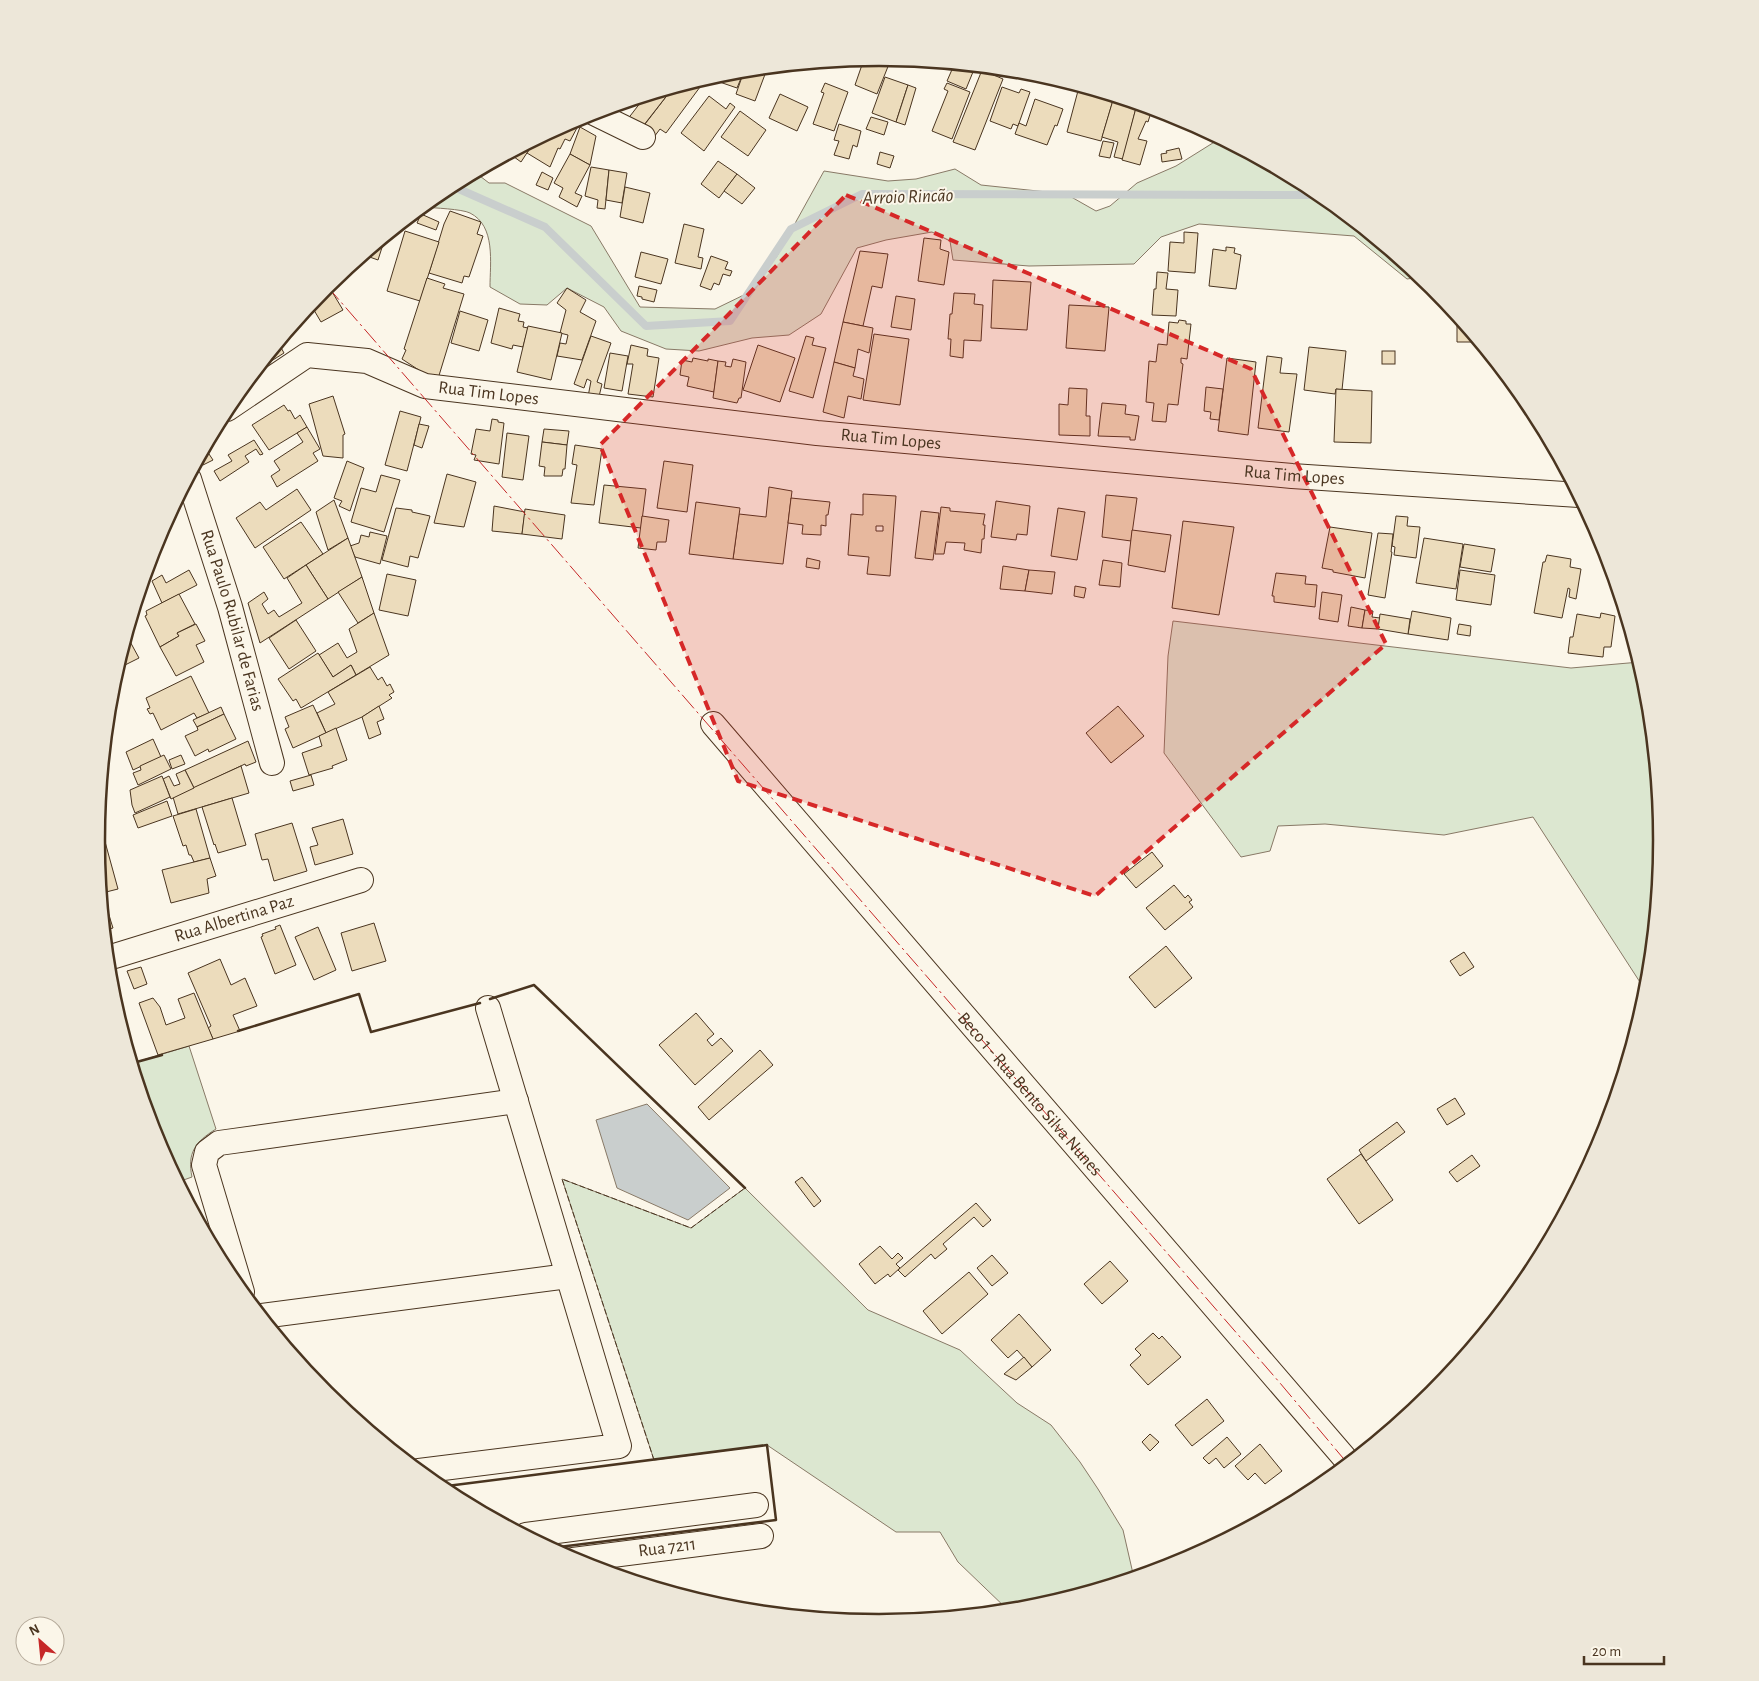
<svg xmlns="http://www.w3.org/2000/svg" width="1759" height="1681" viewBox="0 0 1759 1681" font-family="'Alegreya Sans',sans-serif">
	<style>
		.green { fill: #dce7d0; stroke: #887966 }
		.water { fill: #c9cecd; stroke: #887966 }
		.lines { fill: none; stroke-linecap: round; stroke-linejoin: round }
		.stream { stroke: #c9cecd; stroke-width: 8 }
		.building { fill: #ecdcbc; stroke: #4a3520; fill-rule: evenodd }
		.street-casing { stroke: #4a3520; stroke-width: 26 }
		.street { stroke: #fbf6e9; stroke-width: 24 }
		.fence { stroke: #4a3520; stroke-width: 1; stroke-dasharray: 6 2.5; stroke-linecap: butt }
		.wall { stroke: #4a3520; stroke-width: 2.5 }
		.power { stroke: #c62828; stroke-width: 1; stroke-dasharray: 18 4 2.5 4; stroke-linecap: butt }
		.marked { fill: #d62828; fill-opacity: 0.2; stroke: #d62828; stroke-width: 4; stroke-dasharray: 10 6; stroke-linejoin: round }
		.labels { text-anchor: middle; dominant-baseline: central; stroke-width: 4; stroke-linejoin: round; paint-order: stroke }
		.street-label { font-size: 18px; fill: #4a3520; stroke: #fbf6e9 }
		.water-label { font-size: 19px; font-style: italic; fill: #4a3520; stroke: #fbf6e9 }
		.rim { fill: none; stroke: #4a3520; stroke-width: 2.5 }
	</style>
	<rect width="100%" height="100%" fill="#fbf6e9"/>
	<g class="green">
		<path d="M1216,141H1224L1315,190L1421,277L1407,279L1354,236L1199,224L1161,237L1134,264L1029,266L953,260L950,241L932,232L886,240L857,248L821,314L789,335L752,338L699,351L666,349L621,331L604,307L567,288L547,305L520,304L490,287C490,263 496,226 470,213C462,209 434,208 423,207L445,189L476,173L489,183H505L591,226L640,307L715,309L750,292L777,256L824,171L888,181L916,179L955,169L981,185L1066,194L1096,211L1110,206L1137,183L1176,166Z"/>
		<path d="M1173,621L1571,668L1640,662L1648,688L1662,841L1647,993L1533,817L1444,835L1325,824L1278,826L1270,851L1241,857L1164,753L1168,656Z"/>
		<path d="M189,1046L216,1129C195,1142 187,1153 192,1177L178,1182L156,1140L133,1063Z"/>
		<path d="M562,1179L691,1228L745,1188L868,1310L960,1350L1017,1403L1051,1425L1080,1462L1098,1489L1123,1530L1134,1578L1032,1609L1009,1611L958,1562L940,1532H896L767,1445L654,1460Z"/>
	</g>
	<path class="water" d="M647,1104L730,1188L688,1220L617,1188L596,1120Z"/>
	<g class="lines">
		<path class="stream" d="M452,186L545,227L646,326L730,321L791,229L862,194L1321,195"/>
	</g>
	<g class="building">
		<path d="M880,58L891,59L877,94L855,85L864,59Z"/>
		<path d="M954,65L975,67L966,89L947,81Z"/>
		<path d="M767,69L755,101L736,94L744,71Z"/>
		<path d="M982,70L1003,79L975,150L953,142Z"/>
		<path d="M744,71L737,88L708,78L727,72Z"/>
		<path d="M885,77L908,85L896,122L872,113Z"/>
		<path d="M694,82L700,87L666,133L660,129L654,137L642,128L672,89Z"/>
		<path d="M825,83L848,92L834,131L813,124L824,93L821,92Z"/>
		<path d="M947,83L970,92L952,139L932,131L948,91L944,89Z"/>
		<path d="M908,85L916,88L905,125L896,122Z"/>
		<path d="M1002,87L1019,93L1021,89L1030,92L1018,126L1013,124L1011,129L990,121Z"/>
		<path d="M1079,87L1114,97L1101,141L1067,132Z"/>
		<path d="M672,89L640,130L627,120L644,98Z"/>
		<path d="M780,94L808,107L797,131L769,118Z"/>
		<path d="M709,96L726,109L730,103L735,107L704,151L681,133Z"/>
		<path d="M1035,99L1063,109L1057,126L1055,125L1047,145L1015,134L1019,123L1026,126Z"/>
		<path d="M1120,99L1137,104L1136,108L1118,103Z"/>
		<path d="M635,100L628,109L623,104Z"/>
		<path d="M1113,100L1119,102L1118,103L1136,108L1123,159L1114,157L1118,142L1102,137Z"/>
		<path d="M1137,104L1152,109L1148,122L1146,121L1138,139L1147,141L1140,165L1122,160Z"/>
		<path d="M740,111L766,130L748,156L721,137Z"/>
		<path d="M871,117L888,122L884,135L866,129Z"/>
		<path d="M571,122L578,126L570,141L565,139L560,149L558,148L550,167L527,153L534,142Z"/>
		<path d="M839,124L861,131L857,147L853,145L849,159L834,155L839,141L834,140Z"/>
		<path d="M580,127L596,136L590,165L570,154Z"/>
		<path d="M1103,141L1114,143L1110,158L1099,156Z"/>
		<path d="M534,142L521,162L510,154Z"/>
		<path d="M1179,148L1182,159L1162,162L1161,154L1167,153L1166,151Z"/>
		<path d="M880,152L894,156L890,168L877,164Z"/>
		<path d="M570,154L590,165L575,193L582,196L577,207L559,197L563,188L554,183Z"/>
		<path d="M718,161L737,174L719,198L701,184Z"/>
		<path d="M591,167L609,170L605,209L597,208L598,200L585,196Z"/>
		<path d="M609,170L627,173L622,203L606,200Z"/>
		<path d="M542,172L553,178L548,190L536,185Z"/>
		<path d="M737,174L755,188L742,204L724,191Z"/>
		<path d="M625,187L650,193L643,223L620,217Z"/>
		<path d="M450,211L481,222L477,234L483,236L469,277L464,276L462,283L429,273L444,224Z"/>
		<path d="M421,214L439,222L436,230L417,223Z"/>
		<path d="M684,224L704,229L698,257L703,258L701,269L675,263Z"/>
		<path d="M405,231L439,242L420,301L387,291Z"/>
		<path d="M1184,232L1198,233L1195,273L1168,271L1170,242L1184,243Z"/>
		<path d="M385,238L378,260L364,255Z"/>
		<path d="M924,238L941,240L940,249L949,252L944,285L918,281Z"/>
		<path d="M1226,247L1235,248L1234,253L1241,255L1236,289L1209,286L1213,249L1226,251Z"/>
		<path d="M860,251L888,254L882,288L872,286L863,326L843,322Z"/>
		<path d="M641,252L668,259L661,284L635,277Z"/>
		<path d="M711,256L728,262L725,269L732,271L730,276L723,274L719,285L714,283L711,290L700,286Z"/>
		<path d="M1157,272L1168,273L1166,289L1178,290L1176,316L1152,315L1154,289H1156Z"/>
		<path d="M427,278L445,284L443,288L464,294L437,382L402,359L406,350L404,349Z"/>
		<path d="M993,280L1031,282L1027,330L991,328Z"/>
		<path d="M328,285L343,310L321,322L311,305Z"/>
		<path d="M639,286L657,290L654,302L642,299V297L637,296Z"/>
		<path d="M567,288L586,300L580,312L596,321L582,360L557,356L560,343L566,344L568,335L560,333L566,310L557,303Z"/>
		<path d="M954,293L975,294L974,304L983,305L981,341L964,340L963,358L950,356L951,339H948L950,314H952Z"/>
		<path d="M896,296L915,299L911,330L891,327Z"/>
		<path d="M1069,305L1109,307L1105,351L1066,348Z"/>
		<path d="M499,308L520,314L518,321L524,322L523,327L528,328L523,347L513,345L512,349L491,343Z"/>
		<path d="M460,311L488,320L479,351L451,343Z"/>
		<path d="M1179,320L1186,321V324H1191L1187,359L1181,358V363L1183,364L1178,405L1168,404L1166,422L1152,421L1154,403L1146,402L1149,361L1156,362L1158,344L1167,345L1169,322L1178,323Z"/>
		<path d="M843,322L873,328L869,353L858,349L855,368L834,362Z"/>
		<path d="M528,326L562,333L551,380L517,372Z"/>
		<path d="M1457,326H1465L1474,336V342H1457Z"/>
		<path d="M874,334L909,339L900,405L863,400Z"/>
		<path d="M591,336L611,343L597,382L602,384L597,405L587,402L591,381L587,379L584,388L574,384Z"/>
		<path d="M806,336L814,338L812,345L826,348L813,398L789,391Z"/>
		<path d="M279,344L284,353L257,370Z"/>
		<path d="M631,345L648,349L647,356L659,358L653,397L628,394L633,364H627Z"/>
		<path d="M758,345L795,358L780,402L743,390Z"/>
		<path d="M1309,347L1346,351L1342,390L1336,389L1335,394L1304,390Z"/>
		<rect x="1382" y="351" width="13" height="13"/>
		<path d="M610,353L628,356L622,391L604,388Z"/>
		<path d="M1267,356L1282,358L1280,373L1297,374L1289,432L1258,428Z"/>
		<path d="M693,358L708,361V359L718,361L714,392L687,386L689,377L680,375L682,360L692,362Z"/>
		<path d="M1227,358L1256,362L1248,435L1218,431Z"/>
		<path d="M733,359L746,362L741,398H739L737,403L713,398L718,361L726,362L725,366L731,367Z"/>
		<path d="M834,362L855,368L853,376L864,379L861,399L848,396L844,418L823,412Z"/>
		<path d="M1206,387L1223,389L1219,420L1210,419L1211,412L1204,411Z"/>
		<path d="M1069,388L1087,389L1086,416H1090V436L1059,435V404L1068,405Z"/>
		<path d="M1336,389L1372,391L1371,443L1334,442Z"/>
		<path d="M333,396L345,434L343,435V458L323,456L309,404Z"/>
		<path d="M1102,403L1126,405L1125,414L1139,416L1135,440H1130V437L1098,436Z"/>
		<path d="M284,405L288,411L290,410L295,419L300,415L307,427L269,450L252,425Z"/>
		<path d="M400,411L421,417L407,471L385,465Z"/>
		<path d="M492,419L498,420V422L504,423L499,464L474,460L476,455L471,454L476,429L490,431Z"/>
		<path d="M419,424L429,426L422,448L414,445Z"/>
		<path d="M307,427L320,449L313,453L318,461L277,487L271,476L280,470L274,461L303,442L297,433Z"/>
		<path d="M544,429L569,431L567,445L542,442Z"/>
		<path d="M507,433L529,436L523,480L502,477Z"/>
		<path d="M254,440L263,454L260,455L256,449L245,456L249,462L220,481L214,471L232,461L228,455Z"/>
		<path d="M542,442L567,445L565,469H563L562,476H544L545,467L539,466Z"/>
		<path d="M575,445L602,449L594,505L571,503L577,465L572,464Z"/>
		<path d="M207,451L213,460L203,465L200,459L203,453Z"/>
		<path d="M347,461L364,468L350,511L339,506L342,501L334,498Z"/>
		<path d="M664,461L693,465L687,512L657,508Z"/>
		<path d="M447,474L476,482L464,527L434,523Z"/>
		<path d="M381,475L400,480L384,532L351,522L361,488L376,492Z"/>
		<path d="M604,485L646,489L641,528L599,523Z"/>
		<path d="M769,487L792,491L783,564L733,559L739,514L766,517Z"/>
		<path d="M297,489L311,510L255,548L236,518L260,502L266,510Z"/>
		<path d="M863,494L896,496L890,576L867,574L869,557L848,555L851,514L863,515ZM876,526H883V531H876Z"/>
		<path d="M1106,495L1137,498L1131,541L1102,537Z"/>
		<path d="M791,498L830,502L828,515H826V526L821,525V535L802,534L803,525L788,523Z"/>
		<path d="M334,500L348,538L328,550L316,512Z"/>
		<path d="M996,501L1030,506L1027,535L1017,534L1016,540L991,537Z"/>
		<path d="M696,502L740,508L733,559L689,554Z"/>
		<path d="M494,506L525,512L522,534L492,531Z"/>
		<path d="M941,507L950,508V511L985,514L983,525H985L984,539H982L981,553L964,550L965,543L946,542L944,554H935Z"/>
		<path d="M396,508L412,510V512L430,516L418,558L410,556L408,567L382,560Z"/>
		<path d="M1058,508L1085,512L1077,560L1051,556Z"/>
		<path d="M525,509L565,515L562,539L522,534Z"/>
		<path d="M921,511L939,513L933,560L915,558Z"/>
		<path d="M642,516L669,520L666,542H657L656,550L638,548Z"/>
		<path d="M1396,516L1408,517L1407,526L1420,527L1416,558L1394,555L1395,547L1392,546Z"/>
		<path d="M1183,521L1234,527L1219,615L1172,608Z"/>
		<path d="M301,522L323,554L284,579L263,547Z"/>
		<path d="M1330,527L1372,533L1365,578L1333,572V570L1322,568Z"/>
		<path d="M1132,530L1171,535L1165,572L1128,565Z"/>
		<path d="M370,532L387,536L380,564L355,557L350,546L359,543L361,535L369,537Z"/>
		<path d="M1378,533L1393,534L1391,552H1392L1385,598L1368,595Z"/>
		<path d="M348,538L362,577L328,599L306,565Z"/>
		<path d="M1424,538L1463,544L1456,589L1416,583Z"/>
		<path d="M1464,544L1495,549L1491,572L1460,567Z"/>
		<path d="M1547,555L1571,559L1570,567L1581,569L1576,599L1569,597L1570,589L1568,588L1562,618L1534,613L1543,562H1545Z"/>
		<path d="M807,558L820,561L819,569L806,567Z"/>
		<path d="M1103,560L1122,563L1120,587L1099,585Z"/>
		<path d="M306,565L328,599L260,643L248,603L264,592L268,599L262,604L268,614L274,610L279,617L302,603L287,578Z"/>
		<path d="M1003,566L1029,570L1025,591L1000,589Z"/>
		<path d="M189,570L197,585L162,603L152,581L162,575L166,583Z"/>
		<path d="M1029,570L1055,572L1052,594L1025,591Z"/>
		<path d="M1460,570L1495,575L1491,605L1456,600Z"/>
		<path d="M1276,573L1306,576L1305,584L1317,585L1315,607L1274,602V596H1272Z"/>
		<path d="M387,574L416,580L408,616L379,610Z"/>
		<path d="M362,577L374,613L358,623L338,592Z"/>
		<path d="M1075,586L1086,588L1084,598L1074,596Z"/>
		<path d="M1322,592L1342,595L1338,622L1319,619Z"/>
		<path d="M179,594L195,624L177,633L179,636L160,647L145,616L147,615L146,611Z"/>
		<path d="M1351,607L1365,610L1362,628L1348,626Z"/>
		<path d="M1365,610L1373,611L1372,617L1380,618L1378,629L1362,628Z"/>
		<path d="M1412,611L1451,618L1448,640L1408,634Z"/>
		<path d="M374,613L389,655L356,675L351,665L333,677L319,655L338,643L347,658L357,652L349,629Z"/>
		<path d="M1601,613L1615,616L1611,647H1604L1603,657L1568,653L1570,637H1573L1577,614L1600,618Z"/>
		<path d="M1380,614L1410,619L1408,634L1378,629Z"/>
		<path d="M296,620L316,651L289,669L269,638Z"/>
		<path d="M196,624L205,641L196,645L204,662L176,676L160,647L179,636L177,633Z"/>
		<path d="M1459,624L1471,626L1470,636L1457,634Z"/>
		<path d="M127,636L139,658L117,669Z"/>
		<path d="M318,653L333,677L351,665L356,675L301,708L296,699L293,701L278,679Z"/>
		<path d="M370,667L378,680L382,677L387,686L390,684L394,692L389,695L392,698L362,717L326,733L317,713L335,704L328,692Z"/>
		<path d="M191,676L209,713L197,718L194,713L161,730L153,713L150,714L147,709L150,708L146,698Z"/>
		<path d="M313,705L326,733L293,748L285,729L289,727L285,717Z"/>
		<path d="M379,706L384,719L377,722L381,734L369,739L362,717Z"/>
		<path d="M1118,706L1144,736L1111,763L1086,733Z"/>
		<path d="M221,707L224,714L197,727L193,720Z"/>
		<path d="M224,714L236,739L209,752L208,749L195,756L185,736L198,730L197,727Z"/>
		<path d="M336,728L347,760L332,766L333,768L309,775L302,753L322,746L319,736Z"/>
		<path d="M153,739L161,757L133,770L126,752Z"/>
		<path d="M248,741L256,762L246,766L245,764L194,788L185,770Z"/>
		<path d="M164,755L171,769L138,785L133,773L141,770L140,766Z"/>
		<path d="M181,755L185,764L172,769L169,760Z"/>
		<path d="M241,766L249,793L178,814L173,797Z"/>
		<path d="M185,770L194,788L171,799L163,779L169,776L174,786L180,784L176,774Z"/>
		<path d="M311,775L314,785L293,791L290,781Z"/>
		<path d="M162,776L170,797L135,813L132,805L130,790Z"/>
		<path d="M232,798L246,845L218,853L215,844L214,845L202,807Z"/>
		<path d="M167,801L172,816L138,828L133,815Z"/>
		<path d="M196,809L210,858L194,862L191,855H189L186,845L183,846L173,816Z"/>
		<path d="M343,819L353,854L315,865L310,847L318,845L312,828Z"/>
		<path d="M292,823L307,871L274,881L268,859L262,860L255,834Z"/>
		<path d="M104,838L118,889L102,893L97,840Z"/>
		<path d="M1152,852L1163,866L1136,888L1124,874Z"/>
		<path d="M210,858L216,876L207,879L209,893L171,903L162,870Z"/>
		<path d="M1174,885L1185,898L1188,895L1192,900L1189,902L1193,907L1165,930L1146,908Z"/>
		<path d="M101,890L113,928L105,930Z"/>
		<path d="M374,923L386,961L352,971L341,933Z"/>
		<path d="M280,925L296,965L275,974L261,937L263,936L262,934L276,929L275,927Z"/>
		<path d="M318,927L336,970L314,980L295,937Z"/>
		<path d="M1166,946L1192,978L1155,1008L1129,977Z"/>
		<path d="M1464,952L1474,967L1460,976L1450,961Z"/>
		<path d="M220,959L231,985L245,978L257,1006L233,1015L240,1031L213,1039L208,1028L211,1026L188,973Z"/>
		<path d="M141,967L147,984L134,989L127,971Z"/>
		<path d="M194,993L213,1039L158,1055L139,1003L153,998L160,1007L166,1025L185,1018L178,999Z"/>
		<path d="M696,1013L714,1034L707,1040L712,1046L721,1038L733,1051L695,1085L659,1045Z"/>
		<path d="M760,1050L773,1065L709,1120L698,1107Z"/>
		<path d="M1455,1098L1465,1114L1447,1125L1437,1109Z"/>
		<path d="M1397,1122L1405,1132L1366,1161L1359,1150Z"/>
		<path d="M1361,1154L1393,1200L1359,1224L1327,1179Z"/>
		<path d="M1472,1155L1480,1166L1457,1182L1449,1172Z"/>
		<path d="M802,1177L821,1201L814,1207L795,1182Z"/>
		<path d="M976,1203L991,1220L983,1227L974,1217L943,1244L947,1249L935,1259L931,1254L905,1277L898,1270Z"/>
		<path d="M880,1246L892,1259L898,1253L903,1258L896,1264L900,1268L890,1277L888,1274L875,1284L859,1264Z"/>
		<path d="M992,1255L1008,1273L992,1286L977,1268Z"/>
		<path d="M1110,1261L1128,1281L1102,1304L1084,1284Z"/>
		<path d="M969,1272L988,1294L942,1334L923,1311Z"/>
		<path d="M1019,1314L1051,1350L1032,1367L1017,1350L1008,1358L991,1340Z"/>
		<path d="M1153,1333L1159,1339L1162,1336L1181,1357L1148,1385L1130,1365L1141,1355L1135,1349Z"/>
		<path d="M1024,1357L1032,1367L1016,1380L1004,1374Z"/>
		<path d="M1207,1399L1224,1421L1192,1446L1175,1425Z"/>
		<path d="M1150,1434L1159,1442L1150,1451L1142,1442Z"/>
		<path d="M1227,1437L1241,1454L1224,1468L1216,1458L1209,1464L1203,1458Z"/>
		<path d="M1260,1444L1282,1471L1265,1484L1255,1473L1248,1480L1235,1466Z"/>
	</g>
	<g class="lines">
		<g class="street-casing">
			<g id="street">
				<path d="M594,113L643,137"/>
				<path id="s1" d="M227,409L307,355L367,361L425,386L817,433L1292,476L1579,495"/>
				<path id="s2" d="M189,479L230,607L272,763"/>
				<path d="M713,724L1349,1463"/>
				<path id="s3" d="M108,958L361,880"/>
				<path d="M242,1292L204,1165L207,1152L219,1143L516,1101"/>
				<path d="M262,1316L568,1276"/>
				<path d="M419,1471L619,1446L488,1008"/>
				<path d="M526,1535L756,1505"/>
				<path id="s4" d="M573,1560L761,1536"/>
			</g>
		</g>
		<use href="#street" class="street"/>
		<path class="fence" d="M654,1460L562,1179L691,1228L745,1188"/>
		<g class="wall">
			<path d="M490,999L534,985L745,1188"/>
			<path d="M238,1031L359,994L371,1032L480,1003"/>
			<path d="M133,1063L162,1055"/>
			<path d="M439,1487L767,1445L776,1520L551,1548"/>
		</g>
		<path class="power" id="s5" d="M327,286L1280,1383L1348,1464"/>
	</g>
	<path class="marked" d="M846,195L1251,369L1386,644L1095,896L738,781L600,445Z"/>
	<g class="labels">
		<g class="street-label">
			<text stroke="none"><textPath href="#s1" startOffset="284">Rua Tim Lopes</textPath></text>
			<text stroke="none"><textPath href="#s1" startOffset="689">Rua Tim Lopes</textPath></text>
			<text stroke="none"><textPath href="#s1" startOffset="1094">Rua Tim Lopes</textPath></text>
			<text stroke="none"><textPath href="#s2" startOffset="148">Rua Paulo Rubilar de Farias</textPath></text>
			<text stroke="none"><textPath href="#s3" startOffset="132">Rua Albertina Paz</textPath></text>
			<text stroke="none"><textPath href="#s5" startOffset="1071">Beco 1 - Rua Bento Silva Nunes</textPath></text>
			<text stroke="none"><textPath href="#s4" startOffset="95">Rua 7211</textPath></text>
		</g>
		<g class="water-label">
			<text transform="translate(908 197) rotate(-2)">Arroio Rincão</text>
		</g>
	</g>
	<path d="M0 0H1759V1681H0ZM105 840a774 774 0 1 1 1548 0a774 774 0 1 1-1548 0Z" fill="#ede7d9" fill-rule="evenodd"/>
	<path class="rim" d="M105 840a774 774 0 1 1 1548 0a774 774 0 1 1-1548 0Z"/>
	<g transform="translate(40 1641) rotate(333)"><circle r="24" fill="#fbf6e9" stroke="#b4a999"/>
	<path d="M0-4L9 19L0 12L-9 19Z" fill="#c62828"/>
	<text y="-8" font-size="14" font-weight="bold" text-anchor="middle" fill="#4a3520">N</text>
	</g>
	<path d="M1584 1656v8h80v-8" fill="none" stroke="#4a3520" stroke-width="2.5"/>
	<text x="1592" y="1656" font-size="15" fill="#4a3520" stroke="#fbf6e9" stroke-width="4" paint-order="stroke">20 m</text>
</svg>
